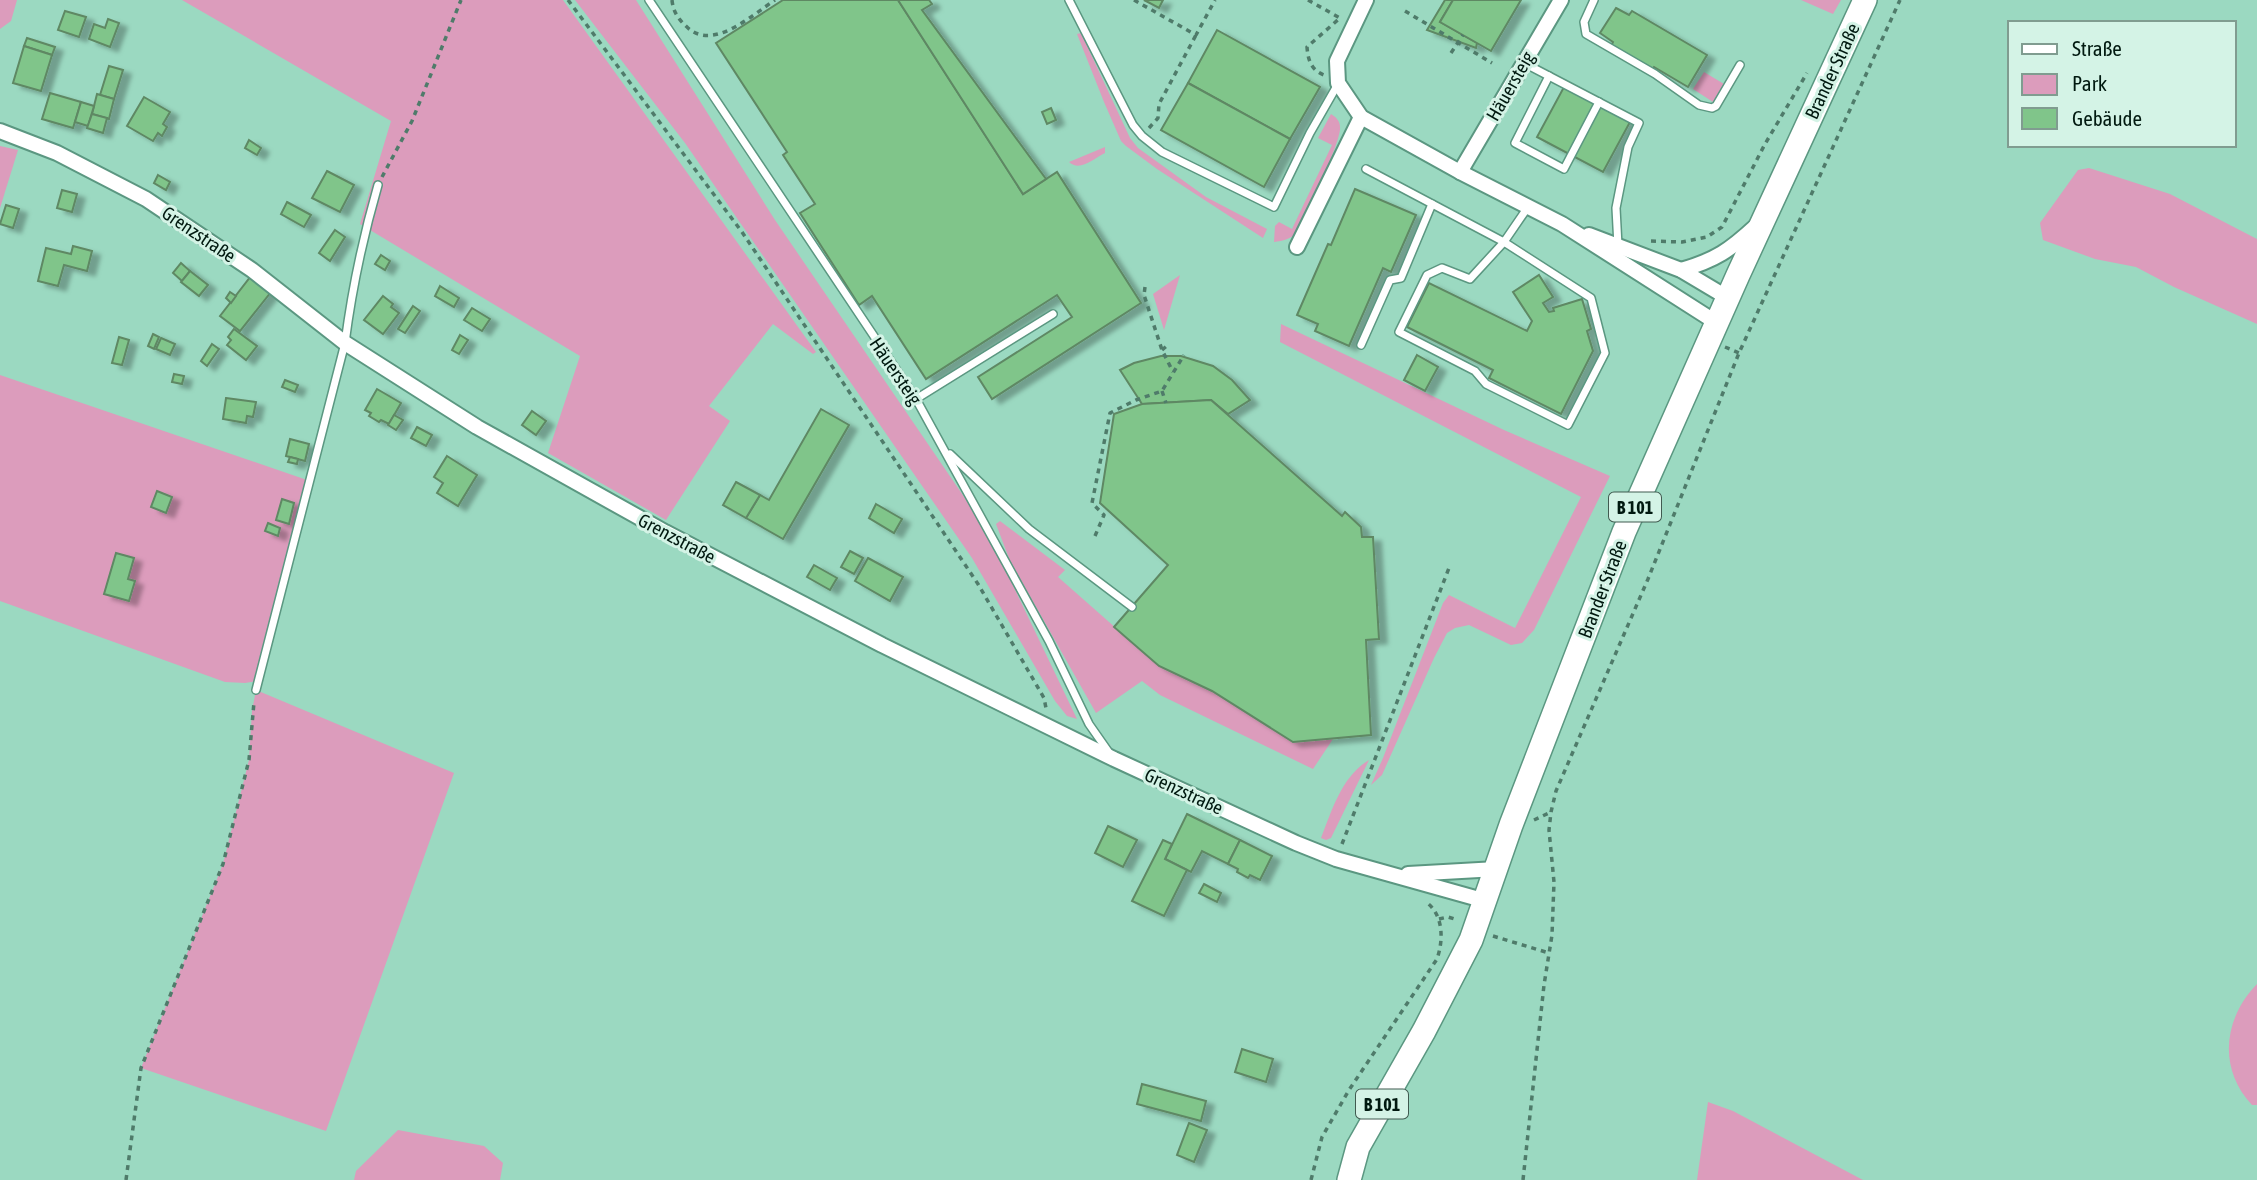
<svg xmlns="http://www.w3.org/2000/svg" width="2257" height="1180" viewBox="0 0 2257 1180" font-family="'Asap Condensed',sans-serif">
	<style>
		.green { fill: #dc9cbc }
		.building { fill: #80c58a; stroke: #5e8864; stroke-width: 2; filter: url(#shadow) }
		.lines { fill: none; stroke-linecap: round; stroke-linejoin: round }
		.lane-casing { stroke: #5b9781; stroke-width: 10 }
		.street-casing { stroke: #5b9781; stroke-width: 18 }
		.primary-casing { stroke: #5b9781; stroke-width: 26 }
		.path { stroke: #4f7b6a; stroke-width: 3.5; stroke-dasharray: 5 5; stroke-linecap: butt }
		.lane { stroke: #fff; stroke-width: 7 }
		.street { stroke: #fff; stroke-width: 14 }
		.primary { stroke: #fff; stroke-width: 23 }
		.labels { text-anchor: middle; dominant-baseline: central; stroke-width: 6; stroke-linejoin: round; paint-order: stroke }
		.shield { fill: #d4f3e6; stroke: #405a50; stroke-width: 2 }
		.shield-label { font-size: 18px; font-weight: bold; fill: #011910 }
		.street-label { font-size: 19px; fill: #011910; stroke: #d4f3e6 }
	</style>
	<defs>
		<filter id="shadow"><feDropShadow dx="8" dy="4.5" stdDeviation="2" flood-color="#0004"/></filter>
	</defs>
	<rect width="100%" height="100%" fill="#9bd9c1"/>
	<g class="green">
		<path d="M0,0H17L11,21L0,29Z"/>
		<path d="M182,0H563L816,352L813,354L773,324L709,406L730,421L666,520L548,453L580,356L360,224L391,121Z"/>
		<path d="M575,0H636L775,220L986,529L1077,719L1067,716L1055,701L972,558L685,143Z"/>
		<path d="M1801,0H1841L1833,14Z"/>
		<path d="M1081,33L1130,138L1138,148L1206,197L1267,229L1263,238L1157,169L1126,146L1121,141L1104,102L1077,34Z"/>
		<path d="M1704,72L1724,84L1713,102L1693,89Z"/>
		<path d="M1331,114C1336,117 1340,121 1340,127C1342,141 1305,215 1297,232C1291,239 1283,241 1274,242L1275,226L1279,222L1292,229L1332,145L1318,138Z"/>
		<path d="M0,146L18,150L0,208Z"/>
		<path d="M1105,147V153C1093,159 1080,172 1069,162Z"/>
		<path d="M2089,168L2170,194L2257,239V324L2174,287L2136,267L2095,259L2043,240L2040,223L2078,170Z"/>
		<path d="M1180,275L1164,330L1153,294Z"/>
		<path d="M1281,324L1504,430L1610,476L1534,630L1522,643L1511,645L1469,625L1455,628L1447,633L1434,658L1382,775L1371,785L1383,758L1443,603L1449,595L1515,628L1581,497L1280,342Z"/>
		<path d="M0,375L307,480L257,681L245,683L225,682L0,601Z"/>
		<path d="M1000,521L1065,570L1058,577L1159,666L1212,691L1293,742L1333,739L1313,769L1160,695L1142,681L1096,713L1010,561L996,524Z"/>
		<path d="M256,690L454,773L326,1131L141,1068L223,864L249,760L252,711Z"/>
		<path d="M1369,760L1331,838L1326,840L1321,838C1332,810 1342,776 1369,760Z"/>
		<path d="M2257,984V1105H2252C2218,1069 2223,1019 2257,984Z"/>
		<path d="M1708,1102L1733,1111L1863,1180H1697Z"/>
		<path d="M398,1130L484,1146L503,1163L500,1180H354L356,1171Z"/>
	</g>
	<g class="building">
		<path d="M783,0H898L1023,194L1057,172L1141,303L992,399L978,377L1072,317L1057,295L926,379L872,296L859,305L800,213L815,204L783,155L787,152L716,43Z"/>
		<path d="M898,0H929L932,4L922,10L1046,179L1023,194Z"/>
		<path d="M1144,0H1163L1159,8Z"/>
		<path d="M1445,0H1453L1440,22L1477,43L1476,48L1427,30Z"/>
		<path d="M1453,0H1521L1491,51L1440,22Z"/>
		<path d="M1616,8L1629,15L1632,11L1707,55L1688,87L1654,67L1651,71L1611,46L1613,42L1600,33Z"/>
		<path d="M65,11L86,17L79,37L58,30Z"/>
		<path d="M108,19L119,23L110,47L89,39L94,24L105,28Z"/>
		<path d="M1217,30L1320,87L1290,139L1188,83Z"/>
		<path d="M27,38L55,47L52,55L24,46Z"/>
		<path d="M24,46L52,55L41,91L13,83Z"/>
		<path d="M109,66L123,70L114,99L100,95Z"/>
		<path d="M1188,83L1290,139L1264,187L1161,130Z"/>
		<path d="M1564,87L1630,122L1603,172L1537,137Z"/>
		<path d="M50,93L81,102L73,128L42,119Z"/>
		<path d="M97,94L114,99L109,119L92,114Z"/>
		<path d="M144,97L170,112L163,124L167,127L162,136L158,133L153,141L127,126Z"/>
		<path d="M81,102L94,106L88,126L75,122Z"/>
		<path d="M1051,108L1056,120L1047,124L1042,112Z"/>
		<path d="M92,114L107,118L103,133L87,128Z"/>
		<path d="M249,140L261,148L257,155L245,148Z"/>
		<path d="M327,171L354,185L340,212L312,198Z"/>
		<path d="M158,175L170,182L166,190L154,183Z"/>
		<path d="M1355,189L1416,215L1391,272L1383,268L1349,346L1315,331L1318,324L1297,315L1328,244L1331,245Z"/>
		<path d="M62,190L77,194L72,212L57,208Z"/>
		<path d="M287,202L311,215L304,227L281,214Z"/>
		<path d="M6,205L19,209L13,228L0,224Z"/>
		<path d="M335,230L345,237L330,261L319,253Z"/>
		<path d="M73,246L92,251L87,271L64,265L58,286L38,281L46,248L71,254Z"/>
		<path d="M381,255L390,261L385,270L375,264Z"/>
		<path d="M181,263L190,271L182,281L173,273Z"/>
		<path d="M190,271L208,285L199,296L181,282Z"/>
		<path d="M1539,275L1553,297L1543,303L1549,312L1554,311L1553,308L1582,299L1591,329L1587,331L1593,351L1561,414L1489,378L1493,370L1407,327L1429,283L1527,331L1532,321L1513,292Z"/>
		<path d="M251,276L271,292L240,331L220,316Z"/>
		<path d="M440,286L459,298L454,307L435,296Z"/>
		<path d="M230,292L236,296L231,303L226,298Z"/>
		<path d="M383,296L393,304L391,307L399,313L383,334L364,320Z"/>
		<path d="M413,306L420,311L405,333L398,329Z"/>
		<path d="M472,308L490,319L482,331L464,320Z"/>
		<path d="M234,329L257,346L246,360L227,345L231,340L228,337Z"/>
		<path d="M153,334L159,337L154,349L148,346Z"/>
		<path d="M460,335L468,340L459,354L452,350Z"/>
		<path d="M119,337L129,340L122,365L112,363Z"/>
		<path d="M161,338L175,344L170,355L156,349Z"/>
		<path d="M212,344L219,349L207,366L201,361Z"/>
		<path d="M1417,355L1438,367L1425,391L1404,380Z"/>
		<path d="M1161,356H1181L1213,366L1232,380L1250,400L1228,414L1211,400L1142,404L1120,370L1134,363Z"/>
		<path d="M174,374L184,376L182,384L172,382Z"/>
		<path d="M285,380L298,385L295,392L282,387Z"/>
		<path d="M377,389L401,403L389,424L381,420L379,422L369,416L371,413L365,410Z"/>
		<path d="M226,398L256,402L253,417L247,416L246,423L223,419Z"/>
		<path d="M1211,400L1342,516L1345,512L1361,527L1362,537H1373L1379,639L1366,640L1371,735L1293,742L1212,691L1159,666L1114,627L1168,565L1100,503L1114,414L1142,404Z"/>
		<path d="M821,409L849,425L783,539L746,518L760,495L769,500Z"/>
		<path d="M532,411L546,421L536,435L522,425Z"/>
		<path d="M394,415L403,420L396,430L388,425Z"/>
		<path d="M417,427L432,435L426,446L411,438Z"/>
		<path d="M290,439L309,444L305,461L286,456Z"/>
		<path d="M447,456L477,475L458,506L437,493L443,483L434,477Z"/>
		<path d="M290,457L298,459L297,464L288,462Z"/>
		<path d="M736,482L760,495L746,518L723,505Z"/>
		<path d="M157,491L172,497L166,513L151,507Z"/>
		<path d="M282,499L294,503L289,524L276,520Z"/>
		<path d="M876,504L902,519L894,533L869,518Z"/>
		<path d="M268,523L280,528L278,536L265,531Z"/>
		<path d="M850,551L863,558L854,574L841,567Z"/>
		<path d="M116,553L134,558L128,579L135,581L129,601L104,594Z"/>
		<path d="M868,558L903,577L890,601L855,581Z"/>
		<path d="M814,565L837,578L830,590L807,577Z"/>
		<path d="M1187,814L1240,840L1228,864L1202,851L1191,872L1165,859Z"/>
		<path d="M1108,826L1137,840L1123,867L1095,853Z"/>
		<path d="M1163,840L1172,844L1165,859L1187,870L1164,916L1132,901Z"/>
		<path d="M1240,840L1272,856L1260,880L1250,875L1248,878L1237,872L1238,869L1228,864Z"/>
		<path d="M1204,884L1221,893L1217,902L1199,893Z"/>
		<path d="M1242,1049L1273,1059L1266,1082L1235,1072Z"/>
		<path d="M1142,1084L1206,1101L1201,1121L1137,1104Z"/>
		<path d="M1189,1123L1207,1130L1194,1162L1177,1155Z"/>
	</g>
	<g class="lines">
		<g class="lane-casing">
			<g id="lane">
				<path d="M649,0L916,399L1049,641L1089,724L1110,754"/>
				<path d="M1069,0L1133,125L1142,136L1162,152L1274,207L1310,133L1338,84"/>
				<path d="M1594,0L1584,22L1586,34L1655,74L1699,105L1712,108L1716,106L1740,65"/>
				<path d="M1524,63L1639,123L1628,147L1616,208L1618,246"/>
				<path d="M1549,76L1515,143L1564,169L1599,102"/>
				<path d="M1366,169L1504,242L1591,298L1605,353L1568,425L1486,384L1475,371L1399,332L1427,275L1442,268L1470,279L1504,242L1528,207"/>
				<path d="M1361,345L1390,280L1401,278L1432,204"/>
				<path d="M916,399L1053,314"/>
				<path d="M950,454L1029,529L1132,607"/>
				<path d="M256,690L345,343C352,289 363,237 378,185"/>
			</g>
		</g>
		<g class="street-casing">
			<g id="street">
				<path d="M1366,0L1337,61L1338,83L1361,117L1460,172L1562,224L1717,323"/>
				<path d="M0,131L57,153L146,199L252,270L345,343L477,427L665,532L882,645L1114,759L1296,843L1336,859L1486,901"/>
				<path d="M1460,172L1561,0"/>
				<path d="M1589,235L1681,270L1728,298"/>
				<path d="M1297,247L1361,117"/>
				<path d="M1681,270C1716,260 1730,250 1756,226"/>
				<path d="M1408,874L1497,869"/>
			</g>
		</g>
		<g class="primary-casing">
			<path id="primary" d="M1349,1180L1358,1147L1424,1031L1471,940L1511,825L1624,532L1738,275L1865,0"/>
		</g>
		<g class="path">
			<path d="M568,0L742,232L978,584L1044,698L1046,708"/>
			<path d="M672,0C673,12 679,20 688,28C714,51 752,15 775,0"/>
			<path d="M1134,0L1196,35L1215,0"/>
			<path d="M1308,0L1340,18L1307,47C1308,60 1311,70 1324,75"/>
			<path d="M1405,11L1492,63"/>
			<path d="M1451,53L1463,35"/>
			<path d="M1149,128L1158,118L1159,104L1196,35"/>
			<path d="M382,177L412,121L461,0"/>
			<path d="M1651,241L1682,242L1707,237L1722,227L1765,144L1807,73"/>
			<path d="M1145,287L1144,295L1162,350L1173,372"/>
			<path d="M1725,347L1739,353"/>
			<path d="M1162,350L1169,344"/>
			<path d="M1162,391L1166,403"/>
			<path d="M1095,536L1104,515L1092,503L1110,413L1136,400L1162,391L1184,355"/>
			<path d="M1534,820L1551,812"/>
			<path d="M1342,844L1449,568"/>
			<path d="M1439,919L1448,917L1458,920"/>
			<path d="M1493,936L1549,953"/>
			<path d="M126,1180L141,1068L223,864L249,760L254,702"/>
			<path d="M1311,1180L1322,1137L1349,1090L1437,959C1444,939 1443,914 1426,902"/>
			<path d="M1523,1180L1544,985L1552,935L1554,882L1549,830L1551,812L1556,791L1648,579L1739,353L1900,0"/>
		</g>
		<use href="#lane" class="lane"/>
		<use href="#street" class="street"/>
		<use href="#primary" class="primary"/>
	</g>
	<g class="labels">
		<g class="shield">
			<rect x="1609" y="492.5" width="52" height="29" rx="5"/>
			<rect x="1356" y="1089.5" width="52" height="29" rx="5"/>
		</g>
		<g class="shield-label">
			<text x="1635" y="507">B 101</text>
			<text x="1382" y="1104">B 101</text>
		</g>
		<g class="street-label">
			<text transform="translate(1832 71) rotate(-65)">Brander Straße</text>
			<text transform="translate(1510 86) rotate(-60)">Häuersteig</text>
			<text transform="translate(199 234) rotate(34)">Grenzstraße</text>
			<text transform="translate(896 371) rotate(56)">Häuersteig</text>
			<text transform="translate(677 538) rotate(28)">Grenzstraße</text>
			<text transform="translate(1602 589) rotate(-69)">Brander Straße</text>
			<text transform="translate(1184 791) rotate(25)">Grenzstraße</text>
		</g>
	</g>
	<rect x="2008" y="21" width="228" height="126" fill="#d4f3e6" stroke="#809c90" stroke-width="2"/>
	<rect x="2022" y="44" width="35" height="10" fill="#ffffff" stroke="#809c90" stroke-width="2"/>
	<text x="2072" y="56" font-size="21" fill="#011910">Straße</text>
	<rect x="2022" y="74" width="35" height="21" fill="#dc9cbc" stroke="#809c90" stroke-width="2"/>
	<text x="2072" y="91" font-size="21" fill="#011910">Park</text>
	<rect x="2022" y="108" width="35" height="21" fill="#80c58a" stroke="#809c90" stroke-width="2"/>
	<text x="2072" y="126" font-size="21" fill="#011910">Gebäude</text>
</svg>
